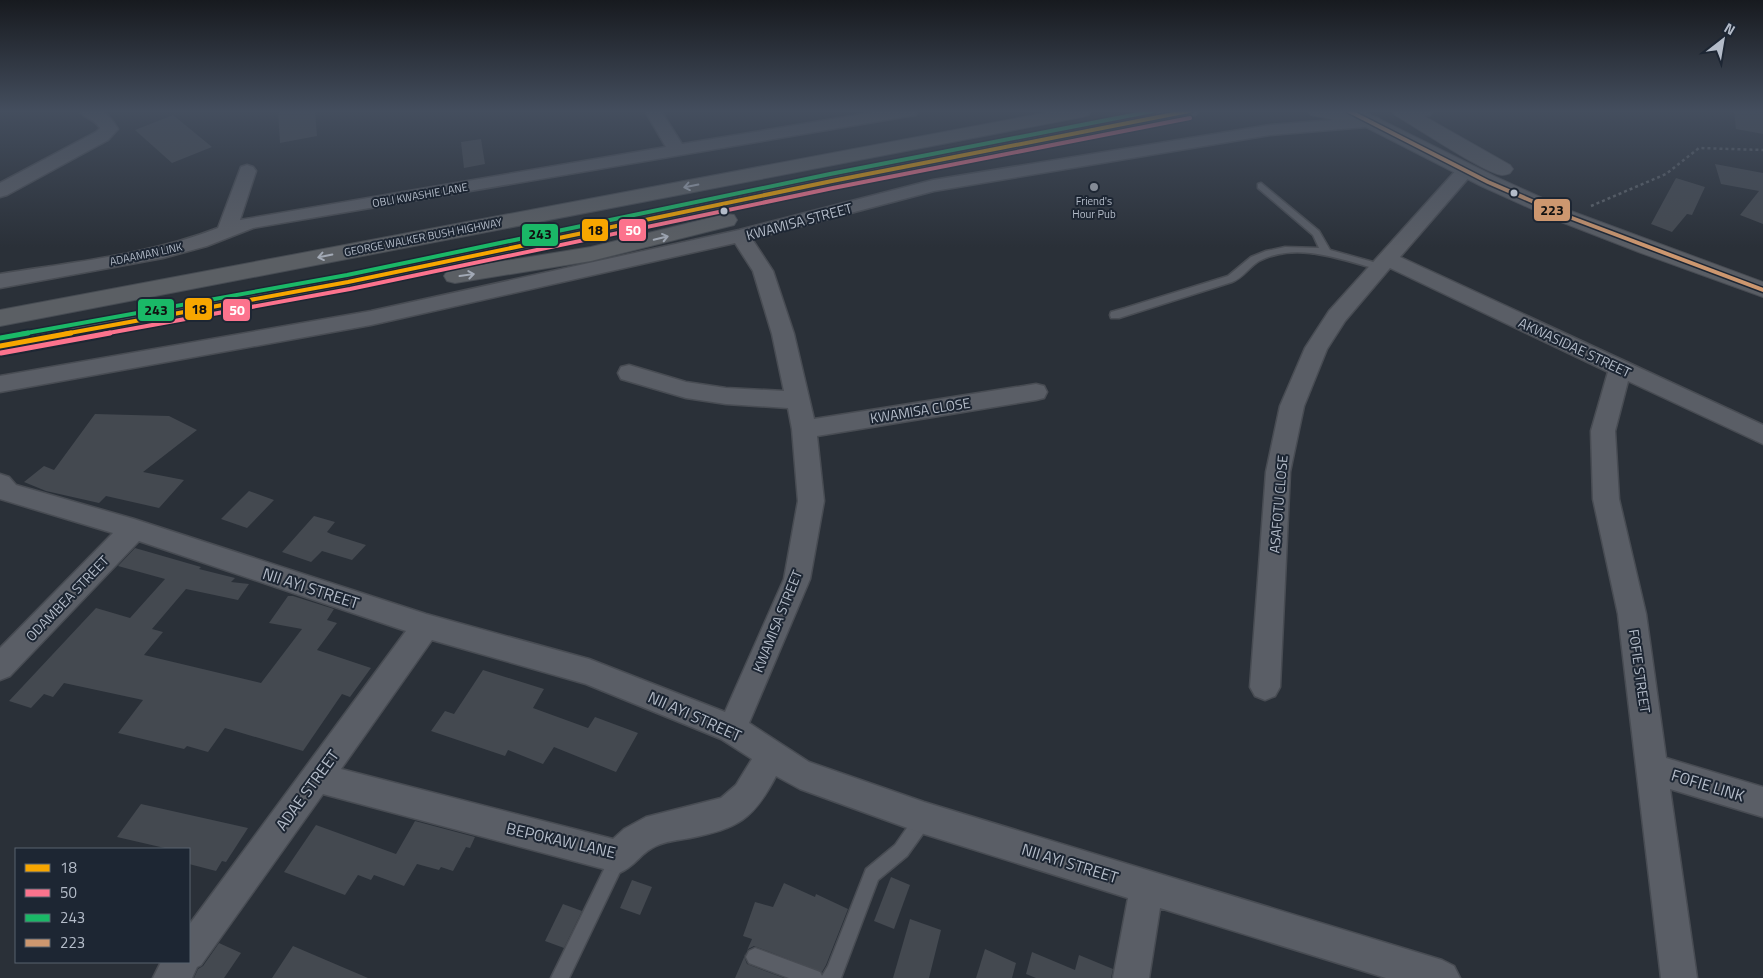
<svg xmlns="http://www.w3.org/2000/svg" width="1763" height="978" viewBox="0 0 1763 978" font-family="'Titillium Web',sans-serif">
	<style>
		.building { fill: #444950 }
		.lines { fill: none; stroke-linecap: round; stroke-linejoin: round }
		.service-casing { stroke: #484c53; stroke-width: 3 }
		.minor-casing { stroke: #484c53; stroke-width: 3 }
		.secondary-casing { stroke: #484c53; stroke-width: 2 }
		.trunk-casing { stroke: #474c53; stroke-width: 2 }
		.path { stroke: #5d636a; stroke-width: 2.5; stroke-dasharray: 3 3; stroke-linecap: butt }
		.service { fill: #5a5e66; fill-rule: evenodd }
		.minor { fill: #5a5e66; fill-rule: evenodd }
		.secondary { fill: #595d64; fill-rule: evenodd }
		.trunk { fill: #5b5f64; fill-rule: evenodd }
		.bus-1-far1-casing { stroke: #1d2633; stroke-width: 7 }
		.bus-1-casing { stroke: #1d2633; stroke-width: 9 }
		.bus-2-far1-casing { stroke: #1d2633; stroke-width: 7 }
		.bus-2-casing { stroke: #1d2633; stroke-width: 9 }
		.bus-3-far1-casing { stroke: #1d2633; stroke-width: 7 }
		.bus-3-casing { stroke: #1d2633; stroke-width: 9 }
		.bus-4-casing { stroke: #1d2633; stroke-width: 7 }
		.bus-1-far1 { stroke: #f7a600; stroke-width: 4 }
		.bus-1 { stroke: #f7a600; stroke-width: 5 }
		.bus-2-far1 { stroke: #fc738d; stroke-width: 4 }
		.bus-2 { stroke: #fc738d; stroke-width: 5 }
		.bus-3-far1 { stroke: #1ab867; stroke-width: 4 }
		.bus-3 { stroke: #1ab867; stroke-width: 5 }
		.bus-4 { stroke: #cd976f; stroke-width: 4 }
		.oneway { stroke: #a2a9b5 }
		.poi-dot { fill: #848b96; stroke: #1d2633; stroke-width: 2 }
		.bus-dot { fill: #b4bcc9; stroke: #1d2633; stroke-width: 2 }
		.labels { text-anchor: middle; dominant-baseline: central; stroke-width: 4; stroke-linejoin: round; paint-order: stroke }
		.far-street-label { font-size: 11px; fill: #b4bcc9; stroke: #1d2633 }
		.far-poi-label { font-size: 11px; fill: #b4bcc9; stroke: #1d2633 }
		.street-label { font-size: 14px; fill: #b4bcc9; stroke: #1d2633 }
		.near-street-label { font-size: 16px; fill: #b4bcc9; stroke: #1d2633 }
		.line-badge { stroke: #1d2633; stroke-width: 2 }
		.badge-label { font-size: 14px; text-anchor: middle; font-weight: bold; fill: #fff }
		.pale-badge-label { font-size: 14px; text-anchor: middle; font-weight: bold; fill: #111 }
	</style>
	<rect width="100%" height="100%" fill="#2a3038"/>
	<g class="building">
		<path d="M278,111H315L317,136L280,143Z"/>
		<path d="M1734,111H1749L1763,113V134L1736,129Z"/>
		<path d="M173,115L212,147L172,163L135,130Z"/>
		<path d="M481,139L485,164L464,168L461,142Z"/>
		<path d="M1715,164L1763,173V224L1740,215L1759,191L1721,184Z"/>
		<path d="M1676,178L1705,187L1692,215L1687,214L1672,232L1651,224Z"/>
		<path d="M95,414L169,416L197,430L143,472L184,480L159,508L106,496L99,503L46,491L24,482L44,466L54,470Z"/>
		<path d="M249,491L274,500L247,528L221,519Z"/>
		<path d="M314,516L335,522L327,532L331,534L366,545L352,560L322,551L311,562L282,552Z"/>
		<path d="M135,548L201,567L199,569L235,578L231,582L249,584L238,600L186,589L152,629L163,632L144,655L261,683L302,629L269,623L288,596H293L334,609L327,620L337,623L317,650L371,668L350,697L342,694L303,751L225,728L208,752L187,746L184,749L118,733L143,700L64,683L53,697L44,694L31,708L9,701L96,608L130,618L165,579L118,566Z"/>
		<path d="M483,670L544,689L533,708L588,728L595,717L638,733L616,772L554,747L543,764L508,750L505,756L431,731L445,711L454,714Z"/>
		<path d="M141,804L248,828L226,862L222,861L216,871L189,864V849H169L117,837Z"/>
		<path d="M415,821L475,837L470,848L466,847L453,871L441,867L439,870L417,864L404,886L374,875L371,880L358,875L345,895L284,872L316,825L396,854Z"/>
		<path d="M891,877L910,885L894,929L874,921Z"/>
		<path d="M632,880L652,887L640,915L620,908Z"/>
		<path d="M784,883L815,897L816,894L848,909L826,965L822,972L754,946L748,949L744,956L747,964L784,978H735L752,939L743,936L755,902L773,907Z"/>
		<path d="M563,904L582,911L564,948L545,941Z"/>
		<path d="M910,919L941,930L929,978H893Z"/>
		<path d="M219,943L241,953L224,978H194L198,969L203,966Z"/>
		<path d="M293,946L368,978H272Z"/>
		<path d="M985,949L1016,963L1012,978H976Z"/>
		<path d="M1032,952L1075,970L1079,955L1113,969L1111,978H1036L1026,974Z"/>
	</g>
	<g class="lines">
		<g class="service-casing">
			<g id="service">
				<path d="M1261,183L1319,231L1330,250L1384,265V269L1380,270C1342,260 1297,241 1259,261C1249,267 1243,278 1232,282L1119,318H1111L1110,315L1111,312L1125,308L1228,276L1251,257L1266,251L1285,247L1319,248L1313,235L1258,188V184Z"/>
				<path d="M924,810L930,812L932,818L930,824L907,856L878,880L841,978H789L749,963L746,957L749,951L755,948L820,972L822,976L828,966L866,869L895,845L918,812Z"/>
				<path d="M619,849L625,851L627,857L569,978H551L613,851Z"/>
			</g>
		</g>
		<g class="minor-casing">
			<g id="minor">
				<path d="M80,111C103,111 106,109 118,129L108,140L7,195L0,197V183L96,132L100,128C93,117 84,119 80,111Z"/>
				<path d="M645,111H661L682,144L881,111H918L915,115L909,116L253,228L207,246L163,258L0,288V274C73,262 149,255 218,228L241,167L247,165L253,167L256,171L240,220L666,147Z"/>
				<path d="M1403,111H1433L1430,115L1409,120L1403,119L1400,115Z"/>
				<path d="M1372,117L1378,118L1381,122L1378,126L1270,135L934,191L752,239L773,271L794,334L814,419L1036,384L1044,386L1047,392L1044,398L1036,400L817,436L824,501L810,579L749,723L809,762L924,802L1442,960L1454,966L1460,978H1386L1160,908L1149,978H1113L1128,898L924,834L800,789L776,776C753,820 738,828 690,838C679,840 666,841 656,846C640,853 636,866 619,873L323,794L201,965L197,967L192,978H153L161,962H189V925L406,631L139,541L10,676L0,680V648L113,533L0,499V474L9,477L16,485L134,519L426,614L589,659L725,712L784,579L798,501L792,429L788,408L726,404L686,398L621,379L618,373L621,367L629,365L686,382L726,388L784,391L772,334L753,271L735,243L371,325L0,392V376L371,311L739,230L933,180L1270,125ZM432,640L586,684L721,739L752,759L736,785L721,798L646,817L624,829L613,839L341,769Z"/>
				<path d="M1465,165L1471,167L1474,171L1471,175L1400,257L1763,425V444L1628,381L1615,431L1619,499L1646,614L1666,758L1763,787V817L1670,789L1697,978H1661L1618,614L1593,499L1591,431L1608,372L1390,268L1345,321L1327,349L1304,406L1290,472L1280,687L1275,696L1265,700L1255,696L1250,687L1266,472L1280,406L1305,348L1329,311L1459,167Z"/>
			</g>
		</g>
		<g class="secondary-casing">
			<g id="secondary">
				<path d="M1340,111H1363L1496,177L1571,211L1763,282V297L1641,253L1556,220L1481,186L1342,115Z"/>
				<path d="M1393,111H1415L1510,165L1513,169L1510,173C1509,174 1504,175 1502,175C1486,174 1414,126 1395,115Z"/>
			</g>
		</g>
		<g class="trunk-casing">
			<g id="trunk">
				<path d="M1055,111H1091L1089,115L1082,117L0,326V310Z"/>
				<path d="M1162,111H1198L1196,115L1189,117L832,187L348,289L0,354V338L348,275L832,175Z"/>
				<path d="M1309,111H1344L1379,118L1382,122L1379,126L1372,128L1311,115Z"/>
				<path d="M726,214L734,215L737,220L734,225L591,261L455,283L447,281L444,276L447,271L455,269L591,247Z"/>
			</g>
		</g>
		<path class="path" d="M1591,206L1666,174L1699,148L1763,150"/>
		<use href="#service" class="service"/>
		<use href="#minor" class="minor"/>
		<use href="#secondary" class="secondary"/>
		<use href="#trunk" class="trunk"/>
		<g class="bus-1-far1-casing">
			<path id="bus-1-far1" d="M64,334L348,282L832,181L1189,111"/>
		</g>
		<g class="bus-1-casing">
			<path id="bus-1" d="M0,346L71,333"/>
		</g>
		<g class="bus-2-far1-casing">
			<path id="bus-2-far1" d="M103,334L350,289L833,188L1190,118"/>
		</g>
		<g class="bus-2-casing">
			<path id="bus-2" d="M1,353L110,333"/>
		</g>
		<g class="bus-3-far1-casing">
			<path id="bus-3-far1" d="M21,334L347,275L830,174L1153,111"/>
		</g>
		<g class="bus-3-casing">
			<path id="bus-3" d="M0,338L28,333"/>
		</g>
		<g class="bus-4-casing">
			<path id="bus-4" d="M1349,111L1488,182L1564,215L1763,290"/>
		</g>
		<use href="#bus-1-far1" class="bus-1-far1"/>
		<use href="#bus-1" class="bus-1"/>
		<use href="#bus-2-far1" class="bus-2-far1"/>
		<use href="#bus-2" class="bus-2"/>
		<use href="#bus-3-far1" class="bus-3-far1"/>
		<use href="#bus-3" class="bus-3"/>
		<use href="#bus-4" class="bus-4"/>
	</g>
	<defs><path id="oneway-shaft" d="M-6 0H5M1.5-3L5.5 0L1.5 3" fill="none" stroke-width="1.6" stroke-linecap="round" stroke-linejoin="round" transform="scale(1.25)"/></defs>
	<g class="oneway">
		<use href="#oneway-shaft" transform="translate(691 186) rotate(169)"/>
		<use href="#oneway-shaft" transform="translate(661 238) rotate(-13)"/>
		<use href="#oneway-shaft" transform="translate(325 256) rotate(169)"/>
		<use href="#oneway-shaft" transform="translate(467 275) rotate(-8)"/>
	</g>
	<linearGradient id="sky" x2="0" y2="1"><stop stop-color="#171a1f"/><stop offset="0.45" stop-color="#444e5e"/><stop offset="1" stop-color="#444e5e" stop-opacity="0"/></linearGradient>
	<rect width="1763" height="247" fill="url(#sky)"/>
	<circle class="poi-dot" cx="1094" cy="187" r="5"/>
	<g class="bus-dot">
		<circle cx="1514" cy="193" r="4.5"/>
		<circle cx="724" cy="211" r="4.5"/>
	</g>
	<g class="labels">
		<g class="far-street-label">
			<text transform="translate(420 195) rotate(-10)">OBLI KWASHIE LANE</text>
			<text transform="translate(423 237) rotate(-11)">GEORGE WALKER BUSH HIGHWAY</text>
			<text transform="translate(146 254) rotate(-12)">ADAAMAN LINK</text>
		</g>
		<g class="far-poi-label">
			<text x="1094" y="201">Friend's<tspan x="1094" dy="13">Hour Pub</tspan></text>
		</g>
		<g class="street-label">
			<text transform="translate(799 221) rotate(-15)">KWAMISA STREET</text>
			<text transform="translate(1575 347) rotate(25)">AKWASIDAE STREET</text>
			<text transform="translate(920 410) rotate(-9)">KWAMISA CLOSE</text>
			<text transform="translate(1278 504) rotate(-85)">ASAFOTU CLOSE</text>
			<text transform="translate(67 598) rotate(-46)">ODAMBEA STREET</text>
			<text transform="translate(777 621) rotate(-68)">KWAMISA STREET</text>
			<text transform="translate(1640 671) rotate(82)">FOFIE STREET</text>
		</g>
		<g class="near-street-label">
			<text transform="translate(311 588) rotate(18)">NII AYI STREET</text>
			<text transform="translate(695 716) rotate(24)">NII AYI STREET</text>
			<text transform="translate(1708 785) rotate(17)">FOFIE LINK</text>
			<text transform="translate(307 790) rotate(-54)">ADAE STREET</text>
			<text transform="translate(561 840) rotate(13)">BEPOKAW LANE</text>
			<text transform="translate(1070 863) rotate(17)">NII AYI STREET</text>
		</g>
	</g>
	<g class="line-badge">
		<rect x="1533" y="198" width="38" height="24" rx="5" fill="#cd976f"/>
		<rect x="618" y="218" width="29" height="24" rx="5" fill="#fc738d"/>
		<rect x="581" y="218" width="28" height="24" rx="5" fill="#f7a600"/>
		<rect x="521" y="223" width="38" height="24" rx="5" fill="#1ab867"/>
		<rect x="184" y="297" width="29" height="24" rx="5" fill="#f7a600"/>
		<rect x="137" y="298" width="38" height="24" rx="5" fill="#1ab867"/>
		<rect x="222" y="298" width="29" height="24" rx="5" fill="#fc738d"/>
	</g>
	<g class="badge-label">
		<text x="633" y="235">50</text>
		<text x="237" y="315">50</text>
	</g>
	<g class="pale-badge-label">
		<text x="1552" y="215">223</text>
		<text x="595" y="235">18</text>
		<text x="540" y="239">243</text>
		<text x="199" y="314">18</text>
		<text x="156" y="315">243</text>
	</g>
	<rect x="15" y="848" width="175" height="115" fill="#1d2633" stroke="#59626f"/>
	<rect x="25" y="864" width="25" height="8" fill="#f7a600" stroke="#59626f"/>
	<text x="60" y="873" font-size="15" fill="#b4bcc9">18</text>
	<rect x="25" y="889" width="25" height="8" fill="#fc738d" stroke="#59626f"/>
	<text x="60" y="898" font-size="15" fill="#b4bcc9">50</text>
	<rect x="25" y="914" width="25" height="8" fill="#1ab867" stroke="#59626f"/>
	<text x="60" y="923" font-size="15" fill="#b4bcc9">243</text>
	<rect x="25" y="939" width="25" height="8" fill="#cd976f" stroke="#59626f"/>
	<text x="60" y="948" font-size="15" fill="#b4bcc9">223</text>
	<g transform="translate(1723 40) rotate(31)" stroke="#1d2633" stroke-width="4" paint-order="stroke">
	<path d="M0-4L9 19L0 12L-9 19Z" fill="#b4bcc9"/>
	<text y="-8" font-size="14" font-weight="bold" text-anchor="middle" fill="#b4bcc9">N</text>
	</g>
</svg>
